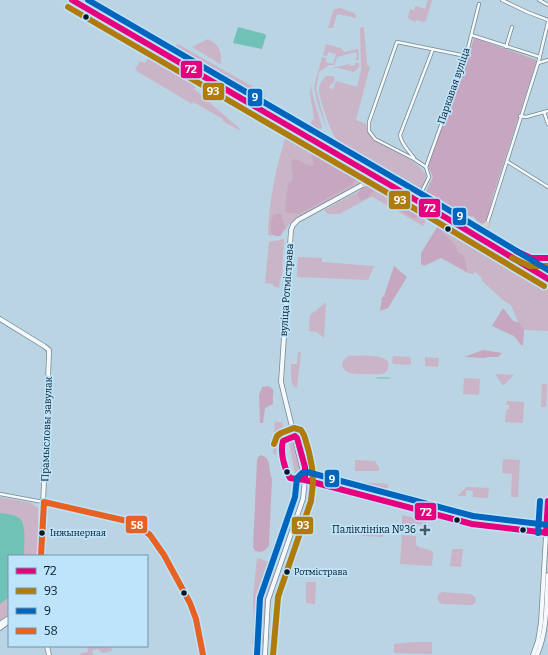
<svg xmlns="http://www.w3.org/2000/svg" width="548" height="655" viewBox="0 0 548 655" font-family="Bitter,serif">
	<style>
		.green { fill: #cab4c7 }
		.forest { fill: #c7a7bf }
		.water { fill: #71c2b6 }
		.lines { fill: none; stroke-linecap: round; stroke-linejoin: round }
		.stream { stroke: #71c2b6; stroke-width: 1 }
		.street-casing { stroke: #748894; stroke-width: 4 }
		.secondary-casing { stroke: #748894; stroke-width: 5.5 }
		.highway-casing { stroke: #a8b5bd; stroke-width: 6 }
		.street { stroke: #f5f9fb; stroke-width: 2.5 }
		.secondary { stroke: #f5f9fb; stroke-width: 4 }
		.highway { stroke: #d6d1cd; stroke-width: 5 }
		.bus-1-casing { stroke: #bee4fc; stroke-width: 9 }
		.bus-2-casing { stroke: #bee4fc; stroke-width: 9 }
		.bus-3-casing { stroke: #bee4fc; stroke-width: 9 }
		.bus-4-casing { stroke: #bee4fc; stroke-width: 9 }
		.bus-1 { stroke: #e5007d; stroke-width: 6 }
		.bus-2 { stroke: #af7c0b; stroke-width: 6 }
		.bus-3 { stroke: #0065bd; stroke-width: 6 }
		.bus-4 { stroke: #e66122; stroke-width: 6 }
		.bus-dot { fill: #071924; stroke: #bee4fc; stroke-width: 1.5 }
		.poi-dot { fill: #465a67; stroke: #bee4fc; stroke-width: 1.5 }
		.labels { text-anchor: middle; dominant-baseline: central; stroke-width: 3.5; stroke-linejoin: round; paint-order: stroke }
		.bus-label { font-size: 9px; fill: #071924; stroke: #bee4fc; text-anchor: start }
		.street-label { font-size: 10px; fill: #071924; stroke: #bee4fc }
		.poi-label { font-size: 10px; fill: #071924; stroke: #bee4fc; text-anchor: end }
		.line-badge { stroke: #bee4fc; stroke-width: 1.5 }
		.badge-label { font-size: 11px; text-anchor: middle; font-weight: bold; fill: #fff }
	</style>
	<rect width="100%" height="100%" fill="#bad4e4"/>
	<g class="green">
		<path d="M78,0H82L418,198H415Z"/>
		<path d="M428,0H432L426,21L424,22L416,20L415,22L409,19L408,16L410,9L414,10L415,6L425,9Z"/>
		<path d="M340,8L354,13L356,15V18L337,14L333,28H328L333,11L335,9Z"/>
		<path d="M362,27H364L367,65L370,67L356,120L366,124L371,137C389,150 411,155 426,174C426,180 424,186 420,191L339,144C333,138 319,99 319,90C319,84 323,79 326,76H333L335,80L332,84L330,85L329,88L333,89L336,81L357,87L361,70L360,28Z"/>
		<path d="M208,39C219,45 221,50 221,63L220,64L192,47Z"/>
		<path d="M132,41L197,80V83L194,89L240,129L239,130L222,121L223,119L193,102L192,104L135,70L140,61L145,63L149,55L131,44Z"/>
		<path d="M178,44L264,93L265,97L264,99L261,98L173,47Z"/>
		<path d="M326,44L341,48L344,52L358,49L359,60H355L357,56L356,52L337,57L334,65H329L319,72L316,89L327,131L318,105L314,87L322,57L326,58V62L333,64L336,54L328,52L327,56L323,55Z"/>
		<path d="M355,63H359V67L354,72L338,68H332L350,64V66L355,65Z"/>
		<path d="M311,84L312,93L322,127L319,132L309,126L314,118L310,93Z"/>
		<path d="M287,133L365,178L363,183L303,214L288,225C286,233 276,236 268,235C269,200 276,166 287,133Z"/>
		<path d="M374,183L427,213L428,217L423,226L373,197H371L339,214H328L324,210Z"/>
		<path d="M421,200L548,274V276L421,201Z"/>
		<path d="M443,223L548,287V331L524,330L520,323L518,322L511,305L503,300L481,280L482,278L475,272L473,274L468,273L464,255L458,252L455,244L442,232Z"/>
		<path d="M284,239L282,276L280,280L279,288L273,286V284L265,283L269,242Z"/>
		<path d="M298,257L322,258V262L374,266L368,280L297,277Z"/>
		<path d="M325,303H326L324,338L317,332L309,331L310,315Z"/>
		<path d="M298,352H301L297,388L293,386L291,378V364H297Z"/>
		<path d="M349,356C356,355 377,355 383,358C391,361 390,372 382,374C378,375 373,374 369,374C361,374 344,376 342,365C342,361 345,358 349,356Z"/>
		<path d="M393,356L409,357L411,359V364L409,365L393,364L392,362Z"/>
		<path d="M425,357L439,358L438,367L425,366Z"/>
		<path d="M495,374L514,375L503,386Z"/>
		<path d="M464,378L480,379L479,395L463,394Z"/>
		<path d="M542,384H547L546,407H541Z"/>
		<path d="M507,401L524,402L523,423L505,422L506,410L509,409V405H506Z"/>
		<path d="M275,421L282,423L285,433C277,439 277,445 276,455L273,454Z"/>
		<path d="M290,440L292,441C297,452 299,464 300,475L298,477L295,474L289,443Z"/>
		<path d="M503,459L520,460L518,497H511L512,474L502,473Z"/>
		<path d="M355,460L375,461L379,467V471H355Z"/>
		<path d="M355,482L388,484V488L381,489V494L357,487Z"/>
		<path d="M467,487L489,488L488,498L473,497V491L466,490V496H457Z"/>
		<path d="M0,497L31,503L38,508V556H9V615L0,623Z"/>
		<path d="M402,515L426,521V525L416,524L412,528L402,527Z"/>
		<path d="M363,527L385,528V534L382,537L362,536Z"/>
		<path d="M402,535L416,536V545C420,549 428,548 433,552L432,566L400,564Z"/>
		<path d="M452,549H463L461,567L450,566Z"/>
		<path d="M257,558L272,563L275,567L274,574L266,598L264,624C260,631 264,637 263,644H252L254,626L253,597Z"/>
		<path d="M306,582H316L315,604L306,603Z"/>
		<path d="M442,592L470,594L475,597C477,601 475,604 471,605L442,604C436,601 436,595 442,592Z"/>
		<path d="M413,642H432V654L394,653V644Z"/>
		<path d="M87,646H111L112,651L102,653L98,649L92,650L93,655H80L81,653L88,652Z"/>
	</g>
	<g class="forest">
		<path d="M474,38L537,60L493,196L487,221L484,225L477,221L474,217L465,215L426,191L433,177L427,164L458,89Z"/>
		<path d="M313,150L318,151L353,172L356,175L357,179L350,186L299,214L290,213L285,212V209L288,184L292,181L293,175L291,161L295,159L310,166L313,165L314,164L311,153Z"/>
		<path d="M368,185H375L376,188L366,199L361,200L357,195L361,189Z"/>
		<path d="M409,203L415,205L419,210L418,216L413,218L398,209L399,205Z"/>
		<path d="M280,213L285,226L281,236H275L271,233V220L274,215Z"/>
		<path d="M443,223L442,232L455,244L458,252L464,255L468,273L441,258L424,266L421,264V253L439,224Z"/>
		<path d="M394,266L407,277L388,308L380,311L382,297L384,296Z"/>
		<path d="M503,308L513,321L520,323L524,330L523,345H521L514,336L492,326Z"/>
		<path d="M483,350L502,353L498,357H489L484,358L464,357Z"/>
		<path d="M268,386L273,389C274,394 272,399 273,404L265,408L263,423H260L259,395L262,387Z"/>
		<path d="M261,455C272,458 268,469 272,479L269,545C266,551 262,553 255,551L253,547L257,460L258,457Z"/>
	</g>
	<g class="water">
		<path d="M238,27L265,34L266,36L262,49L233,43Z"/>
		<path d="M0,513C6,514 14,514 19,518C27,523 24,547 24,556H9V597L0,604Z"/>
	</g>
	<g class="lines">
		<path class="stream" d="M377,378H389"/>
		<g class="street-casing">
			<g id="street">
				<path d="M502,0L527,12L548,20"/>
				<path d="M539,0L548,5"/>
				<path d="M471,35L540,57"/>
				<path d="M506,47L512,27"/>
				<path d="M538,63L548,60"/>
				<path d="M544,112L548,124"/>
				<path d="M520,116L526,117L548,111"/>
				<path d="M414,158C409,151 401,144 400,135L433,49"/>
				<path d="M508,162L548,187"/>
				<path d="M426,167L414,159L375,139L369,131V122L397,42L466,56"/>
				<path d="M426,167L466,56L479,4"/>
				<path d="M420,195L429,177L426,167"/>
				<path d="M487,224L539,60L548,22"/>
				<path d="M0,494L43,502"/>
			</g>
		</g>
		<g class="secondary-casing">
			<g id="secondary">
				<path d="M0,319L44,346L49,350V354L41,556"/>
				<path d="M305,480L281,382L291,230L293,225L298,220L364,184"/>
				<path d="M305,480L472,524L548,533"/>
				<path d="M44,502L127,521L137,525L150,535L164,555L192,608L196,619L203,655"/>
				<path d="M0,624L9,618"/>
				<path d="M0,628L9,621"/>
				<path d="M47,646L49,655"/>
				<path d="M265,655L268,600L303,499L305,479"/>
				<path d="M533,655L538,641L541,622L548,501"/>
				<path d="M537,655C548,630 546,601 548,575"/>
			</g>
		</g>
		<g class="highway-casing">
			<g id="highway">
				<path d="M72,0L433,210L548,279"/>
				<path d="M87,0L548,270"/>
				<path d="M364,184L372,180H378"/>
				<path d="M476,227H483L487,224"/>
				<path d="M531,259L548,258"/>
			</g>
		</g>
		<use href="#street" class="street"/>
		<use href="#secondary" class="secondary"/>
		<use href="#highway" class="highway"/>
		<g class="bus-1-casing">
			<g id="bus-1">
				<path d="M72,0L433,210L548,279"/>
				<path d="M516,251L531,258H548"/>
				<path d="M295,436L297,438L305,467V480L290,478C284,468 280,452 283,441Z"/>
				<path d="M305,480L472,524L548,533"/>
				<path d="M546,533L548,501"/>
			</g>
		</g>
		<g class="bus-2-casing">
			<g id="bus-2">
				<path d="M68,7L429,217L544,286"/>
				<path d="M512,258L530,266H548"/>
				<path d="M273,655L278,597L311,501L313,483L312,467L309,452L304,435L301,430L294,428L281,433L277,436L274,444"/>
			</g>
		</g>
		<g class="bus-3-casing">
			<g id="bus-3">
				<path d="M88,0L437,203L548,270"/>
				<path d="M538,533L540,501"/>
				<path d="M257,655L260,598L295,497L297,478L302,473L307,472L473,516L548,525"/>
			</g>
		</g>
		<g class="bus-4-casing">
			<path id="bus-4" d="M41,556L44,502L127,521L137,525L150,535L164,555L190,603L196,619L203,655"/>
		</g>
		<use href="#bus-1" class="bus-1"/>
		<use href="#bus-2" class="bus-2"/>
		<use href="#bus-3" class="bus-3"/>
		<use href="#bus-4" class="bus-4"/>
	</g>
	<g class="bus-dot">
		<circle cx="86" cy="17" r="3.5"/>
		<circle cx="448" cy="229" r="3.5"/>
		<circle cx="287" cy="472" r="3.5"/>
		<circle cx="457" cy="520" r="3.5"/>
		<circle cx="523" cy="530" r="3.5"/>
		<circle cx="42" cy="533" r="3.5"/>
		<circle cx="287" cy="572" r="3.5"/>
		<circle cx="184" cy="593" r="3.5"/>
	</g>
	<path class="poi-dot" d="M423 524h4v4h4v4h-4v4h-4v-4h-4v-4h4z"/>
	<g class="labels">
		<g class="bus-label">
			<text x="50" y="533">Інжынерная</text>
			<text x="294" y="572">Ротмістрава</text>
		</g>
		<g class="street-label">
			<text transform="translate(454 86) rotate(-71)">Паркавая вуліца</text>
			<text transform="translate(287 290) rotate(-86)">вуліца Ротмістрава</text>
			<text transform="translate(47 429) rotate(-88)">Прамысловы завулак</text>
		</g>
		<g class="poi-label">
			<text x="416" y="530">Паліклініка №36</text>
		</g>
	</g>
	<g class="line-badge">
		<rect x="180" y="60" width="23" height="19" rx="4" fill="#e5007d"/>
		<rect x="202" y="82" width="23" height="19" rx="4" fill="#af7c0b"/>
		<rect x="247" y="88" width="16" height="19" rx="4" fill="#0065bd"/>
		<rect x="388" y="190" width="23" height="20" rx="4" fill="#af7c0b"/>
		<rect x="418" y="198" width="23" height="20" rx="4" fill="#e5007d"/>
		<rect x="452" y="207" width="15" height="19" rx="4" fill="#0065bd"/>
		<rect x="324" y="469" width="16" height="19" rx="4" fill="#0065bd"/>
		<rect x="414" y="502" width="23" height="19" rx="4" fill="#e5007d"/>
		<rect x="125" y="515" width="23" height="19" rx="4" fill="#e66122"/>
		<rect x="291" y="516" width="23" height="19" rx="4" fill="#af7c0b"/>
	</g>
	<g class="badge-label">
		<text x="191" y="73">72</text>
		<text x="213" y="95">93</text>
		<text x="255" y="101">9</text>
		<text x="400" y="204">93</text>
		<text x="430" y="212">72</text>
		<text x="460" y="220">9</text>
		<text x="332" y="483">9</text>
		<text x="426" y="516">72</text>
		<text x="137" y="529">58</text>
		<text x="303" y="529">93</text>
	</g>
	<rect x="8" y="555" width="140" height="92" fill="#bee4fc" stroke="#7593a6"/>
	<rect x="16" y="568" width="20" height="6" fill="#e5007d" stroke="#7593a6"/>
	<text x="44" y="575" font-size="12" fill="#071924">72</text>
	<rect x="16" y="588" width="20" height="6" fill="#af7c0b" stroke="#7593a6"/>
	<text x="44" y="595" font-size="12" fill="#071924">93</text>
	<rect x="16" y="608" width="20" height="6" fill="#0065bd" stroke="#7593a6"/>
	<text x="44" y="615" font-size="12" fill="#071924">9</text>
	<rect x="16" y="628" width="20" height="6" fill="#e66122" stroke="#7593a6"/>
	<text x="44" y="635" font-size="12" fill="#071924">58</text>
</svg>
